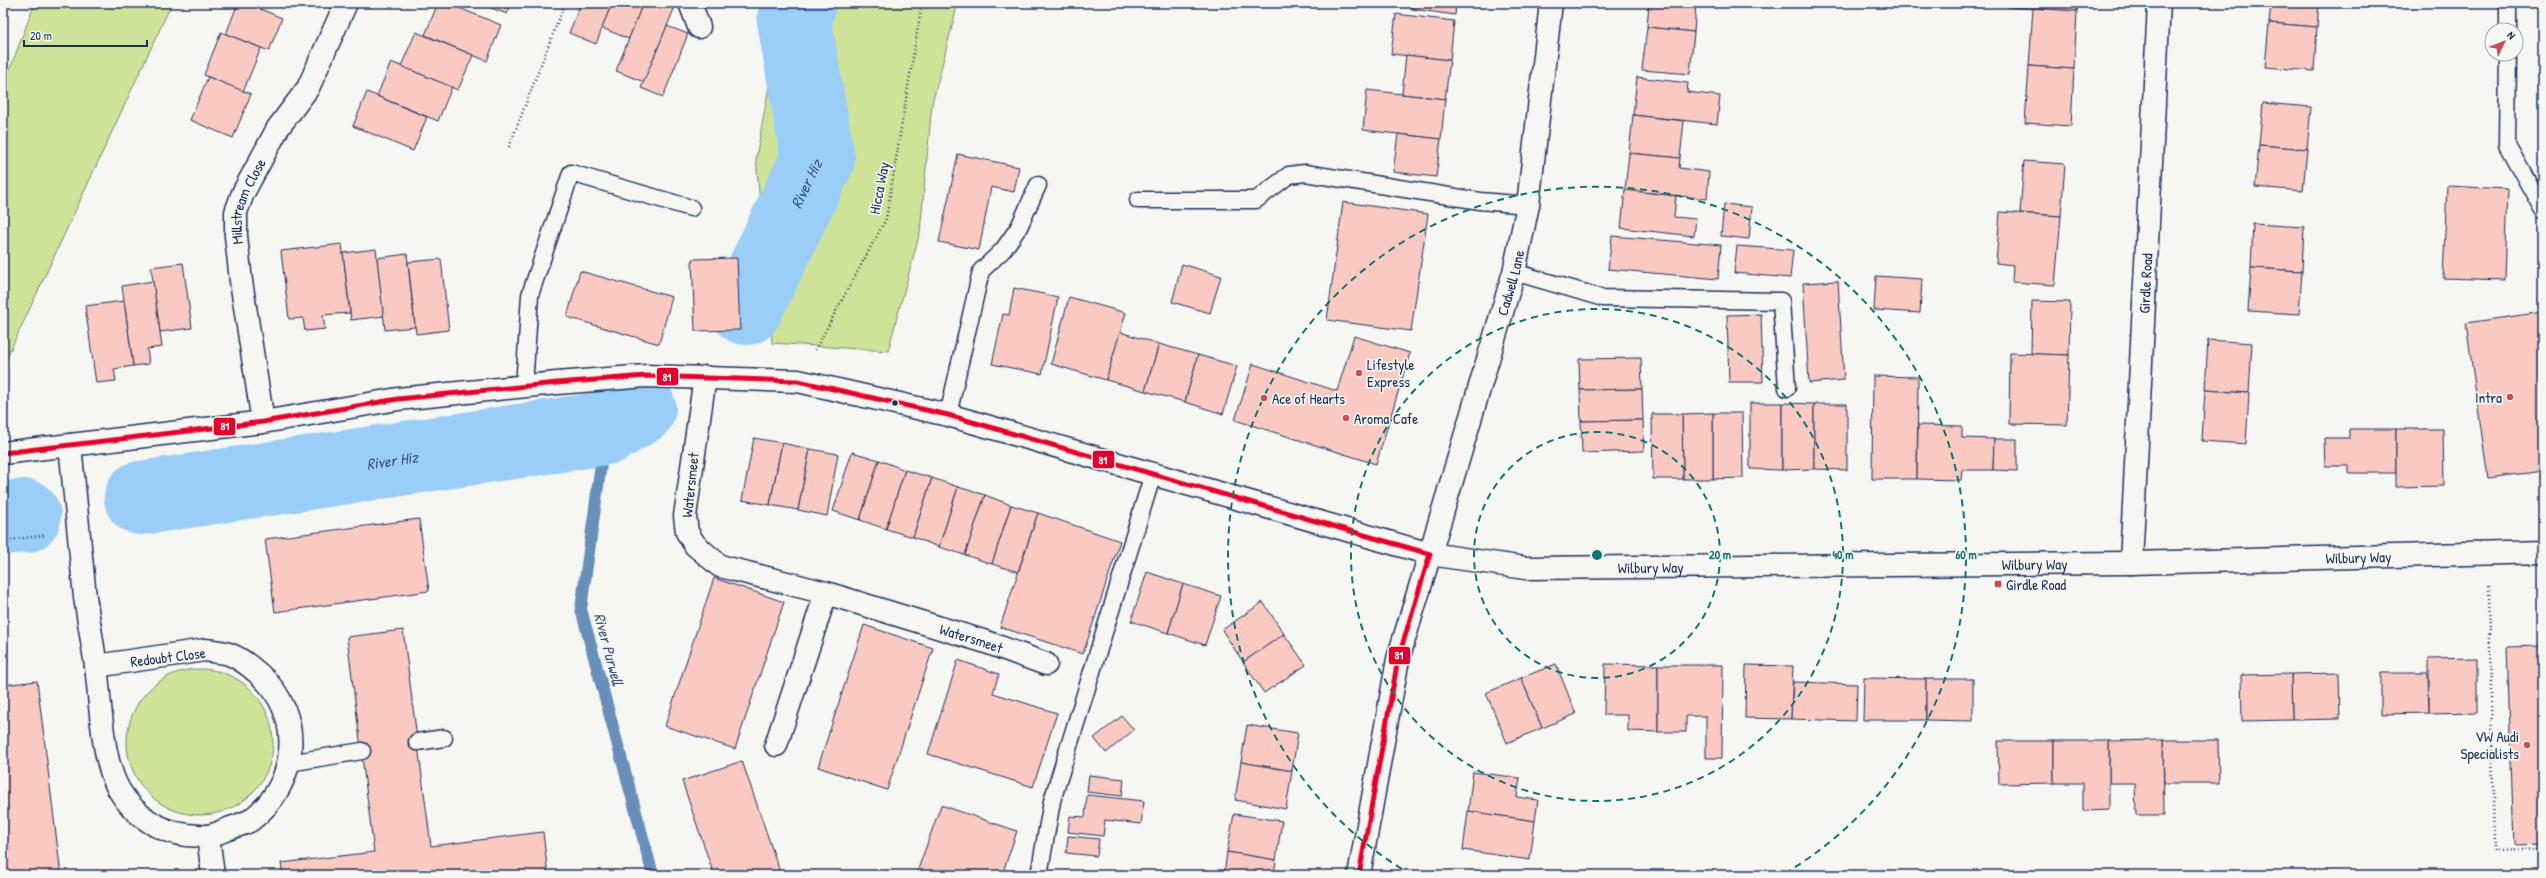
<svg xmlns="http://www.w3.org/2000/svg" width="2546" height="878" viewBox="0 0 2546 878" font-family="'Patrick Hand',sans-serif">
	<style>
		.green { fill: #cee398; stroke: #74897b }
		.lines { fill: none; stroke-linecap: round; stroke-linejoin: round }
		.stream { stroke: #678eba; stroke-width: 12 }
		.river { stroke: #9acdf7; stroke-width: 74 }
		.building { fill: #f9c9c2; stroke: #1b2f5e }
		.service-casing { stroke: #1b2f5e; stroke-width: 19 }
		.minor-casing { stroke: #1b2f5e; stroke-width: 25 }
		.tertiary-casing { stroke: #1b2f5e; stroke-width: 25 }
		.path { stroke: #1b2f5e; stroke-width: 2.5; stroke-dasharray: 1 3; stroke-linecap: butt }
		.service { stroke: #f6f6f2; stroke-width: 16 }
		.minor { stroke: #f6f6f2; stroke-width: 22 }
		.tertiary { stroke: #f6f6f2; stroke-width: 22 }
		.bus-1-casing { stroke: #f6f6f2; stroke-width: 8 }
		.bus-1 { stroke: #e4002b; stroke-width: 5 }
		.ring { fill: none; stroke: #0f766e; stroke-width: 2; stroke-dasharray: 7 5 }
		.poi-dot { fill: #d1495b; stroke: #f6f6f2; stroke-width: 1.5 }
		.bus-dot { fill: #1b2f5e; stroke: #f6f6f2; stroke-width: 1.5 }
		.labels { text-anchor: middle; dominant-baseline: central; stroke-width: 3.5; stroke-linejoin: round; paint-order: stroke }
		.street-label { font-size: 15px; fill: #1b2f5e; stroke: #f6f6f2 }
		.poi-label { font-size: 15px; fill: #1b2f5e; stroke: #f6f6f2; text-anchor: start }
		.water-label { font-size: 16px; font-style: italic; fill: #3b5684; stroke: #f6f6f2 }
		.centre { fill: #0f766e; stroke: #f6f6f2; stroke-width: 2 }
		.ring-label { font-size: 12px; text-anchor: middle; font-weight: bold; fill: #0f766e; stroke: #f6f6f2; stroke-width: 3.5; stroke-linejoin: round; paint-order: stroke }
		.line-badge { stroke: #f6f6f2; stroke-width: 1.5 }
		.badge-label { font-size: 11px; text-anchor: middle; font-weight: bold; fill: #fff }
	</style>
	<rect width="100%" height="100%" fill="#f6f6f2"/>
	<filter id="ink" filterUnits="userSpaceOnUse"><feTurbulence type="fractalNoise" baseFrequency=".025" numOctaves="2"/><feDisplacementMap in="SourceGraphic" scale="8" xChannelSelector="R" yChannelSelector="G"/><feConvolveMatrix kernelMatrix="1 2 1 2 8 2 1 2 1" color-interpolation-filters="sRGB"/></filter>
	<g filter="url(#ink)">
		<g class="green">
			<path d="M35,3H172L3,366V87Z"/>
			<path d="M784,3H958L932,104L920,232L888,351L772,343L756,158Z"/>
			<circle cx="200" cy="742" r="73"/>
		</g>
		<g class="lines">
			<path class="stream" d="M606,428L581,609L653,875"/>
			<g class="river">
				<path id="s1" d="M746,308L818,159L794,20L800,3"/>
				<path id="s2" d="M141,498L606,428L639,408"/>
				<path d="M3,518L24,516"/>
			</g>
		</g>
		<g class="building">
			<path d="M238,3H246L282,18L269,51L226,34Z"/>
			<path d="M438,3H447L501,25L487,61L425,35Z"/>
			<path d="M478,3H512L507,14Z"/>
			<path d="M581,3H612L596,44L569,33Z"/>
			<path d="M612,3H643L629,39L602,28Z"/>
			<path d="M643,3H659L674,9L644,82L616,71Z"/>
			<path d="M1413,3H1456L1455,15L1412,9Z"/>
			<path d="M1649,3H1696L1694,32L1647,27Z"/>
			<path d="M2008,3H2078L2077,11L2008,7Z"/>
			<path d="M2271,3H2319L2317,27L2269,23Z"/>
			<path d="M2033,8L2077,11L2074,69L2029,66Z"/>
			<path d="M1396,14L1454,21L1450,60L1391,54Z"/>
			<path d="M2269,23L2317,27L2314,71L2265,67Z"/>
			<path d="M667,26L688,34L663,97L641,88Z"/>
			<path d="M1647,27L1694,32L1690,74L1642,70Z"/>
			<path d="M221,32L261,48L243,92L204,75Z"/>
			<path d="M416,32L473,55L458,90L401,66Z"/>
			<path d="M1406,55L1450,60L1445,99L1402,94Z"/>
			<path d="M391,62L452,87L438,121L377,96Z"/>
			<path d="M2029,66L2074,69L2071,126L2025,123Z"/>
			<path d="M208,77L251,94L233,138L190,120Z"/>
			<path d="M1637,77L1688,83L1687,92L1720,96L1717,124L1633,115Z"/>
			<path d="M1367,90L1445,99L1441,139L1363,130Z"/>
			<path d="M367,92L427,117L413,151L353,126Z"/>
			<path d="M2263,103L2311,107L2307,149L2259,145Z"/>
			<path d="M1633,115L1684,121L1680,158L1629,153Z"/>
			<path d="M1398,134L1441,139L1436,177L1393,172Z"/>
			<path d="M2259,145L2307,149L2303,191L2255,187Z"/>
			<path d="M1629,153L1680,158L1679,168L1709,172L1707,199L1625,190Z"/>
			<path d="M958,154L1019,167L1014,192L991,187L979,250L939,242Z"/>
			<path d="M2024,161L2065,164L2061,216L2020,213Z"/>
			<path d="M2447,186L2508,189L2505,280L2443,278Z"/>
			<path d="M1625,190L1676,196L1674,217L1696,219L1694,236L1621,228Z"/>
			<path d="M1343,202L1428,214L1411,331L1327,320Z"/>
			<path d="M1724,204L1752,207L1749,239L1721,236Z"/>
			<path d="M2000,212L2061,216L2055,285L2012,282L2013,265L1996,263Z"/>
			<path d="M2253,224L2304,227L2302,271L2251,268Z"/>
			<path d="M1612,236L1721,245L1718,279L1608,269Z"/>
			<path d="M342,244L350,313L323,315L325,329L305,331L303,318L289,319L281,251Z"/>
			<path d="M1737,246L1793,250L1790,278L1734,273Z"/>
			<path d="M376,249L384,316L351,320L343,253Z"/>
			<path d="M407,254L415,327L385,330L377,258Z"/>
			<path d="M737,258L740,330L695,331L692,259Z"/>
			<path d="M441,259L449,330L416,334L408,262Z"/>
			<path d="M183,263L192,328L160,332L151,267Z"/>
			<path d="M1182,264L1221,276L1210,313L1172,302Z"/>
			<path d="M2251,268L2302,271L2299,314L2248,311Z"/>
			<path d="M580,271L672,297L659,344L567,317Z"/>
			<path d="M1876,276L1922,279L1920,313L1874,310Z"/>
			<path d="M153,281L162,347L147,349L149,364L133,366L122,286Z"/>
			<path d="M1838,281L1844,380L1809,383L1803,283Z"/>
			<path d="M1014,288L1058,297L1042,374L992,364L1003,314L1009,315Z"/>
			<path d="M1069,297L1126,313L1106,380L1051,364Z"/>
			<path d="M124,301L133,366L114,369L116,381L96,383L85,306Z"/>
			<path d="M2032,301L2070,302L2069,355L2031,354Z"/>
			<path d="M2543,312V471L2488,478L2466,323Z"/>
			<path d="M1761,314L1763,382H1729L1727,315Z"/>
			<path d="M1120,332L1159,344L1145,391L1106,380Z"/>
			<path d="M1354,336L1410,353L1376,464L1235,420L1253,364L1337,391Z"/>
			<path d="M2208,340L2252,343L2249,393L2205,390Z"/>
			<path d="M1159,344L1198,355L1185,402L1145,391Z"/>
			<path d="M2010,353L2069,355L2067,425L2009,424Z"/>
			<path d="M1198,355L1237,366L1223,414L1185,402Z"/>
			<path d="M1641,358L1642,389L1580,390L1579,359Z"/>
			<path d="M1873,376L1918,377L1917,479H1872Z"/>
			<path d="M1642,389L1643,420L1581,421L1580,390Z"/>
			<path d="M2205,390L2249,393L2246,444L2202,441Z"/>
			<path d="M1750,403H1782V470L1750,469Z"/>
			<path d="M1782,403L1814,404V469L1782,470Z"/>
			<path d="M1814,404H1847V470L1814,469Z"/>
			<path d="M1713,413H1742L1743,478L1713,479Z"/>
			<path d="M1713,413V479H1683L1682,414Z"/>
			<path d="M1652,414H1682L1683,479H1653Z"/>
			<path d="M1643,420L1644,451L1582,453L1581,421Z"/>
			<path d="M1918,425L1962,426V438L1994,439L1993,470H1962L1961,480L1917,479Z"/>
			<path d="M2349,429H2396V473H2349V466H2325L2324,438H2349Z"/>
			<path d="M2396,429H2443L2444,486L2396,487Z"/>
			<path d="M754,438L782,443L770,505L742,500Z"/>
			<path d="M1994,439H2017V471L1993,470Z"/>
			<path d="M782,443L810,449L798,510L770,505Z"/>
			<path d="M810,449L838,454L827,516L798,510Z"/>
			<path d="M852,452L879,460L860,520L833,511Z"/>
			<path d="M879,460L905,470L886,529L860,520Z"/>
			<path d="M905,470L932,478L913,537L886,529Z"/>
			<path d="M932,478L958,487L939,547L913,537Z"/>
			<path d="M958,487L985,495L965,555L939,547Z"/>
			<path d="M985,495L1011,505L992,564L965,555Z"/>
			<path d="M1011,505L1038,513L1018,572L992,564Z"/>
			<path d="M1038,513L1120,541L1083,654L1000,627Z"/>
			<path d="M419,519L429,591L275,612L265,539Z"/>
			<path d="M1147,572L1183,584L1168,633L1131,621Z"/>
			<path d="M714,578L784,602L735,749L665,726Z"/>
			<path d="M1183,584L1221,596L1205,645L1168,633Z"/>
			<path d="M1263,602L1284,634L1243,662L1222,630Z"/>
			<path d="M864,625L933,648L887,790L818,767Z"/>
			<path d="M403,630L431,846L543,832L548,875H283L281,863L374,852L347,637Z"/>
			<path d="M1284,634L1306,665L1264,693L1243,662Z"/>
			<path d="M2543,646V844L2514,845L2507,647Z"/>
			<path d="M2477,658V712L2429,713V659Z"/>
			<path d="M958,660L999,674L993,693L1057,713L1033,787L928,754Z"/>
			<path d="M1556,664L1576,714L1542,728L1521,678Z"/>
			<path d="M1605,664L1658,665V732L1628,731V715H1604Z"/>
			<path d="M1658,665H1723L1722,758H1706V716H1686V732H1658Z"/>
			<path d="M1746,665L1793,666L1791,719L1745,718Z"/>
			<path d="M2339,673L2340,719L2292,720L2291,674Z"/>
			<path d="M2381,673H2428L2429,713L2381,714Z"/>
			<path d="M2291,674L2292,720L2242,721L2241,675Z"/>
			<path d="M1521,678L1542,728L1507,743L1486,693Z"/>
			<path d="M1864,678L1926,679V720H1863Z"/>
			<path d="M1926,679H1973V721L1926,720Z"/>
			<path d="M37,681L61,875H3V685Z"/>
			<path d="M1793,682L1857,684L1856,721L1791,719Z"/>
			<path d="M1122,716L1134,730L1106,753L1094,738Z"/>
			<path d="M1247,725L1298,733L1292,771L1241,762Z"/>
			<path d="M2163,740H2218L2219,783H2164Z"/>
			<path d="M2163,740L2164,815H2136L2135,783H2109V741Z"/>
			<path d="M1998,741H2054V783L1999,784Z"/>
			<path d="M2054,741H2109V810L2083,811V783H2054Z"/>
			<path d="M742,761L781,875H714L682,781Z"/>
			<path d="M1241,762L1292,771L1286,809L1235,800Z"/>
			<path d="M1473,772L1520,778L1517,797L1538,800L1535,821L1468,811Z"/>
			<path d="M1089,775L1124,779L1122,796L1087,792Z"/>
			<path d="M1087,795L1144,801L1141,824L1105,820L1103,836L1068,832L1070,816L1085,817Z"/>
			<path d="M941,805L1017,831L1002,875H916Z"/>
			<path d="M1468,811L1535,821L1530,860L1463,850Z"/>
			<path d="M1234,814L1282,821L1276,860L1227,852Z"/>
			<path d="M1068,836L1099,839L1097,856L1066,853Z"/>
			<path d="M1227,852L1276,860L1274,875H1224Z"/>
		</g>
		<g class="lines">
			<g class="service-casing">
				<g id="service">
					<path d="M2508,30V3"/>
					<path d="M2508,54L2507,145L2543,210"/>
					<path d="M1138,200H1256L1289,175L1305,173L1480,201L1528,205"/>
					<path d="M1514,272L1603,298L1781,301L1787,388"/>
					<path d="M524,387L530,295L571,173L691,208"/>
					<path d="M948,415L981,271L1003,250L1019,227L1038,185"/>
					<path d="M417,742L444,738"/>
					<path d="M289,763L362,751"/>
					<path d="M1039,875L1052,801L1153,474"/>
				</g>
			</g>
			<g class="minor-casing">
				<g id="minor">
					<path d="M690,3L699,27"/>
					<path id="s3" d="M705,377L685,516L687,532L695,545L720,566L826,593L986,642L1046,664"/>
					<path id="s4" d="M263,422L241,281L236,236V212L243,193L278,128L308,88L346,3"/>
					<path d="M70,445L85,597L96,666"/>
					<path id="s5" d="M1430,554L1514,272L1528,205L1551,3"/>
					<path id="s6" d="M2131,563L2159,3"/>
					<path d="M205,650C213,651 222,652 229,654C240,658 250,666 259,674C305,714 299,784 251,820C245,824 235,826 228,829C222,831 215,835 208,836C202,837 194,835 187,835C159,832 134,815 119,790C101,758 101,704 96,666Z"/>
					<path d="M776,745L826,593"/>
					<path d="M208,836L213,875"/>
				</g>
			</g>
			<g class="tertiary-casing">
				<g id="tertiary">
					<path id="s7" d="M3,453L263,422L398,399L557,383L646,376L798,381L948,415L1430,554L1525,568L2131,563L2543,552"/>
					<path d="M1359,875L1398,659L1430,554"/>
				</g>
			</g>
			<g class="path">
				<path d="M509,147L565,3"/>
				<path d="M815,350L886,219L922,3"/>
				<path d="M3,541L46,535"/>
				<path d="M2489,586L2494,851L2543,849"/>
			</g>
			<use href="#service" class="service"/>
			<use href="#minor" class="minor"/>
			<use href="#tertiary" class="tertiary"/>
			<g class="bus-1-casing">
				<path id="bus-1" d="M3,453L263,422L398,399L557,383L646,376L798,381L948,415L1430,554L1398,659L1359,875"/>
			</g>
			<use href="#bus-1" class="bus-1"/>
		</g>
	</g>
	<g class="ring">
		<circle cx="1597" cy="555" r="123"/>
		<circle cx="1597" cy="555" r="246"/>
		<path d="M1412 875A369 369 0 1 1 1782 875"/>
	</g>
	<g class="poi-dot">
		<circle cx="1359" cy="373" r="4"/>
		<circle cx="2510" cy="397" r="4"/>
		<circle cx="1264" cy="398" r="4"/>
		<circle cx="1346" cy="418" r="4"/>
		<rect x="1994" y="580" width="8" height="8" rx="2"/>
		<circle cx="2527" cy="745" r="4"/>
	</g>
	<circle class="bus-dot" cx="895" cy="403" r="3.5"/>
	<g class="labels">
		<g class="street-label">
			<text transform="translate(879 188) rotate(-79)">Hicca Way</text>
			<text stroke="none"><textPath href="#s4" startOffset="225">Millstream Close</textPath></text>
			<text stroke="none"><textPath href="#s5" startOffset="283">Cadwell Lane</textPath></text>
			<text stroke="none"><textPath href="#s6" startOffset="280">Girdle Road</textPath></text>
			<text transform="translate(690 485) rotate(-84)">Watersmeet</text>
			<text stroke="none"><textPath href="#s7" startOffset="2385">Wilbury Way</textPath></text>
			<text stroke="none"><textPath href="#s7" startOffset="2061">Wilbury Way</textPath></text>
			<text stroke="none"><textPath href="#s7" startOffset="1677">Wilbury Way</textPath></text>
			<text stroke="none"><textPath href="#s3" startOffset="466">Watersmeet</textPath></text>
			<text transform="translate(168 657) rotate(-7)">Redoubt Close</text>
		</g>
		<g class="poi-label">
			<text x="1367" y="364">Lifestyle<tspan x="1367" dy="17">Express</tspan></text>
			<text x="2502" y="397" text-anchor="end">Intra</text>
			<text x="1272" y="398">Ace of Hearts</text>
			<text x="1354" y="418">Aroma Cafe</text>
			<text x="2006" y="584">Girdle Road</text>
			<text x="2519" y="736" text-anchor="end">VW Audi<tspan x="2519" dy="17">Specialists</tspan></text>
		</g>
		<g class="water-label">
			<text stroke="none"><textPath href="#s1" startOffset="138">River Hiz</textPath></text>
			<text stroke="none"><textPath href="#s2" startOffset="254">River Hiz</textPath></text>
			<text transform="translate(609 649) rotate(75)">River Purwell</text>
		</g>
	</g>
	<circle cx="1597" cy="555" r="6" class="centre"/>
	<g class="ring-label">
		<text x="1720" y="559">20 m</text>
		<text x="1843" y="559">40 m</text>
		<text x="1966" y="559">60 m</text>
	</g>
	<g class="line-badge">
		<rect x="656" y="367" width="23" height="19" rx="4" fill="#e4002b"/>
		<rect x="213" y="417" width="23" height="19" rx="4" fill="#e4002b"/>
		<rect x="1092" y="450" width="23" height="19" rx="4" fill="#e4002b"/>
		<rect x="1388" y="646" width="23" height="19" rx="4" fill="#e4002b"/>
	</g>
	<g class="badge-label">
		<text x="667" y="381">81</text>
		<text x="225" y="430">81</text>
		<text x="1103" y="464">81</text>
		<text x="1399" y="659">81</text>
	</g>
	<rect width="2546" height="878" fill="none" stroke="#f6f6f2" stroke-width="16"/>
	<rect x="8" y="8" width="2530" height="862" fill="none" stroke="#1b2f5e" stroke-width="1.5" filter="url(#ink)"/>
	<g transform="translate(2504 42) rotate(47)"><circle r="19" fill="#f6f6f2" stroke="#9ea6b7"/>
	<path d="M0-3L7 15L0 10L-7 15Z" fill="#d1495b"/>
	<text y="-6" font-size="11" font-weight="bold" text-anchor="middle" fill="#1b2f5e">N</text>
	</g>
	<path d="M24 40v6h123v-6" fill="none" stroke="#1b2f5e" stroke-width="2"/>
	<text x="30" y="40" font-size="12" fill="#1b2f5e" stroke="#f6f6f2" stroke-width="3" paint-order="stroke">20 m</text>
</svg>
